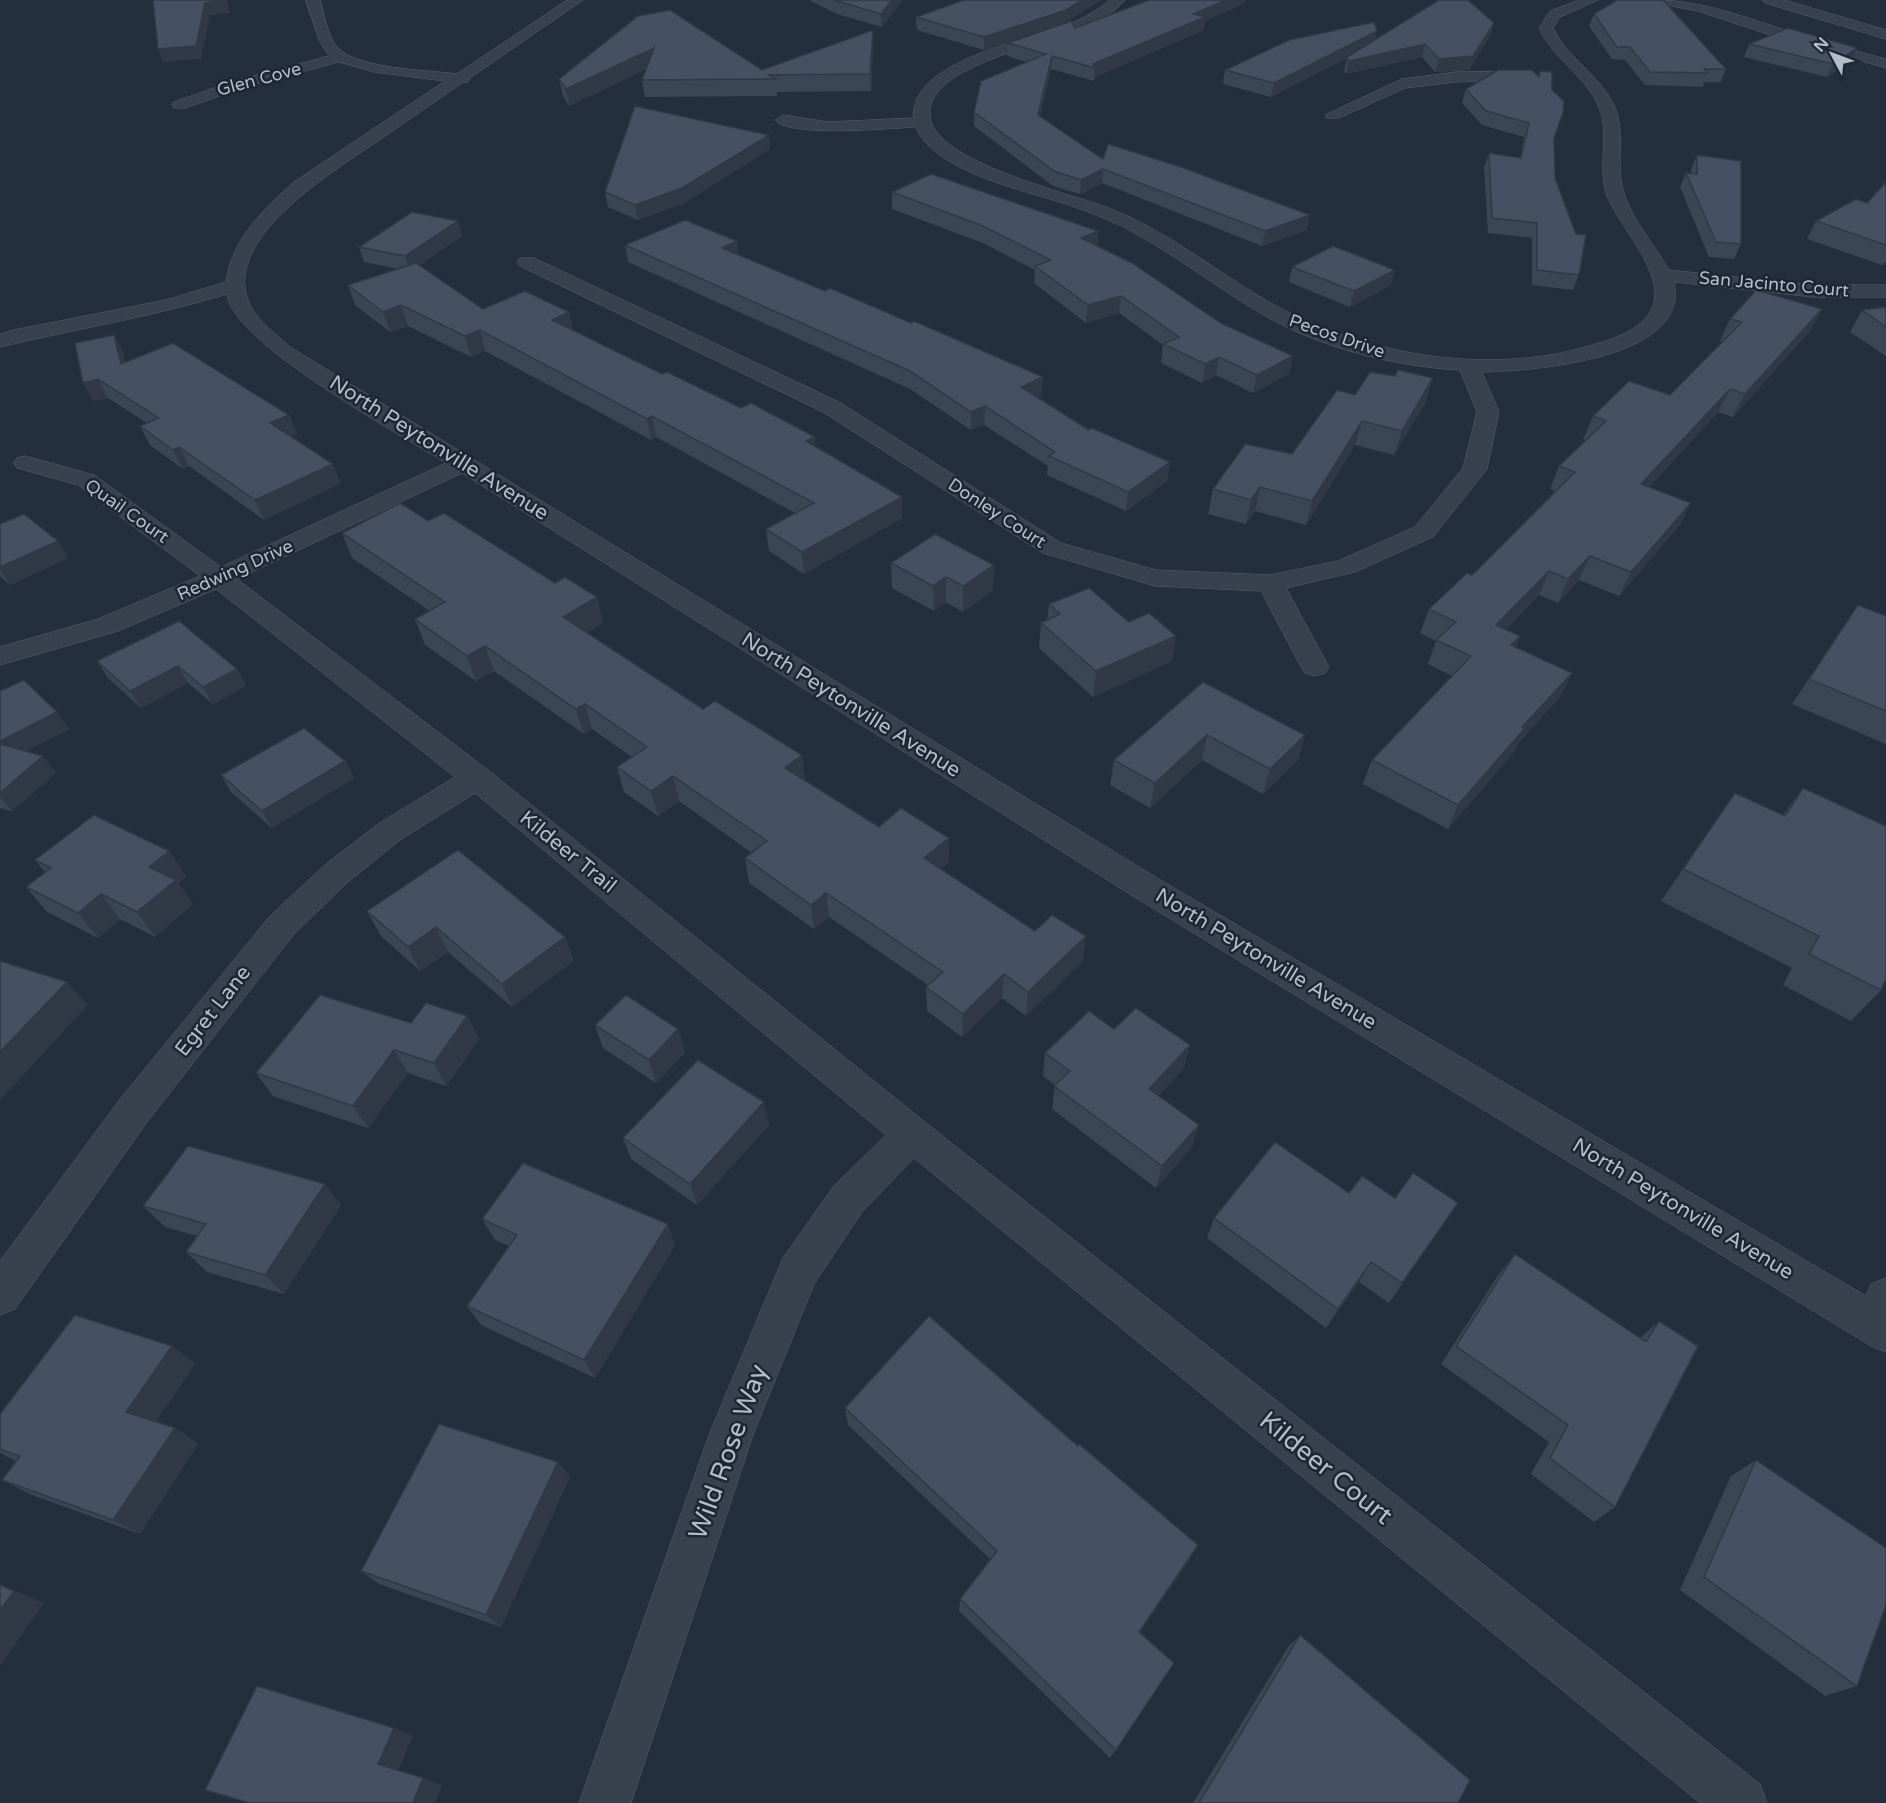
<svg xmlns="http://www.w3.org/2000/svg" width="1886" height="1803" viewBox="0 0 1886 1803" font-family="'Varela Round',sans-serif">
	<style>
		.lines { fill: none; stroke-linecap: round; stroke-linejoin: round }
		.minor-casing { stroke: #565f6c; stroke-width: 1 }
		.minor { fill: #38414e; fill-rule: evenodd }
		.wall { fill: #3b4654 }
		.shaded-wall { fill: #303945 }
		.building { fill: #455162; stroke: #303945; stroke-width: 1.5 }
		.labels { text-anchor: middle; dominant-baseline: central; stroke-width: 5; stroke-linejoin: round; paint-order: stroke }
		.far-street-label { font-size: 18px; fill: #b4bcc9; stroke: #1d2633 }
		.street-label { font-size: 21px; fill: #b4bcc9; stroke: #1d2633 }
		.near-street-label { font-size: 26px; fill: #b4bcc9; stroke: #1d2633 }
	</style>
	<rect width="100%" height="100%" fill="#242f3e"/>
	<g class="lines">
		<g class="minor-casing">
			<g id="minor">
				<path d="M306,0H320C325,14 327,37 338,48C358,69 428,70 457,74L567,0H583L470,78L468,82L462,83C433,103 404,123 375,143C334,171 224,237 248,300C255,320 275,333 290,347L1152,875L1866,1296L1871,1284L1886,1278V1352L1871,1346L1128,893L462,473L237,579L488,770L925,1122L1760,1784L1767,1803H1700L914,1158L862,1212L814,1284L753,1435L631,1803H579L709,1435L783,1258L834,1186L886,1135L475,793L400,840L348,882L294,934L147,1122L15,1309L0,1315V1261L121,1098L270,916L326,864L378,824L455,777L216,589L118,631L0,665V647L98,619L200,576L78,485L17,468L13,463L17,458L25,456L94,475L221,567L446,463C401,435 231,342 227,294C152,317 75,329 0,347V334L14,330L166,300L226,282C231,240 264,209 294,182L445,81L374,72L339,62L244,87L186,108H174L172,105L174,102L234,81L329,56L320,42Z"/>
				<path d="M1110,0H1125C1119,6 1112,13 1105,18C1068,42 924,61 930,116C934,163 1072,193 1111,209C1165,230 1209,266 1257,295C1349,351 1473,376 1578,349C1603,342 1643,333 1653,306C1665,272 1620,228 1607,196C1596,166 1612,132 1597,103C1583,74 1553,59 1539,28L1550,11L1579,0H1598L1560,17L1553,28C1567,58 1598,74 1613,103C1627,131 1615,162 1623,190C1631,219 1654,244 1669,270L1813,285H1886V297H1813L1674,282C1692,360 1530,371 1482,372L1499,412L1487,469L1433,537L1355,572L1286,588L1329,667L1325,673L1315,676L1305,673L1301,667L1261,591L1155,586L1043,553L823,412L520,266L517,262L520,258H534L839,402L1061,543L1156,570L1270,575L1338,561L1415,527L1463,468L1477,412L1460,370C1409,367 1357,356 1309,337C1246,312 1196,267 1138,235C1118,223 1096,215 1075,207C1033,192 933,173 916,127C892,128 789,138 775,120L783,115L828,122L914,118C906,63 1029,39 1066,25C1083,19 1096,11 1110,0Z"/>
				<path d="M1654,0C1705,0 1749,19 1797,34C1826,44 1856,51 1886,59V68L1789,41L1698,11L1661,4Z"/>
				<path d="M1763,0H1784L1886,30V39L1765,3Z"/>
				<path d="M1531,71L1539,76L1536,79L1456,82L1405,88L1339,118H1327L1325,115L1402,79L1456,72Z"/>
			</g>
		</g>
		<use href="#minor" class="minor"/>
	</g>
	<g class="wall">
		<path d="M809,0H902L882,27L837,14Z"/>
		<path d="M964,0H1101L1065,22L984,50L917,30L916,17Z"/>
		<path d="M1149,0H1245V3L1205,21L1204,30L1095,77L1094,81L1051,69L1040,116L1103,159L1307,230L1262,246L1102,183L1080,194L1053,186L974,126V112L1027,62L1007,56L1008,43L1075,28Z"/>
		<path d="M1594,14L1726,69L1721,82H1704L1703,87L1645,85L1625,60L1612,59L1589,26Z"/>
		<path d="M638,16L762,70L873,46L871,91L777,92V96L645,97L642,80L646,69L569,106L563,96L559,79Z"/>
		<path d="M1494,23L1490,35L1469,70L1435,72L1422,57L1346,74L1344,70L1347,58L1271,97L1223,84L1225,70L1376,39Z"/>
		<path d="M1749,44L1857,48L1851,61L1827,77L1744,57Z"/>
		<path d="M1540,71L1554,140L1555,178L1579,275L1573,290L1532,285V238L1488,233L1484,167L1489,153L1520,158L1524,137L1482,125L1462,103L1466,89L1539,76Z"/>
		<path d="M769,135L770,149L684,203L638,220L608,207L605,192Z"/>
		<path d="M1697,155L1741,244L1734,259L1709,257L1680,187L1686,173L1691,174V170Z"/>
		<path d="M1886,182V262L1882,265L1807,239L1816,221L1867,203Z"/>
		<path d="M892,192L1098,231L1097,246L1289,374L1253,393L1216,375L1202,383L1161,363L1163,345L1119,313L1086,323L1034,283L1035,270L983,243L892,209Z"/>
		<path d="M458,221L462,236L419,265L483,309L569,312L573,330L662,374L816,447L902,497V518L804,574L769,551L766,529L795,513L656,437L651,440L485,351L471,357L408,326L390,332L355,305L348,285L398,269L364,262L359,247Z"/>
		<path d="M625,245L738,255L1042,395L1038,397L1168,480L1126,511L1047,475L1048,466L984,425L971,430L910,389L628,262Z"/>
		<path d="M1292,267L1391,285L1350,307L1289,282Z"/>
		<path d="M1886,307V356L1850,332L1862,310Z"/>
		<path d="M1822,309L1810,331L1733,417L1718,412L1649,487L1691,503L1679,526L1619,596L1579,580L1558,603L1539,595L1505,630L1520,636L1516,647L1572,673L1560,697L1519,742L1514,752L1448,829L1363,784L1372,760L1452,676L1428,664L1436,641L1420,633L1429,609L1472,575L1555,491L1550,489L1559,466L1585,440H1583L1593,416L1670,395L1722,342L1720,341L1730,319Z"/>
		<path d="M114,335L123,353L125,362L289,415L297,434L290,437L341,483L264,520L189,466L183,469L150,445L140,426L147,423L108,398L93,401L83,383Z"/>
		<path d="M1355,395L1426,402L1394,455L1355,445L1306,525L1255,511L1246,524L1208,514L1213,489L1292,454Z"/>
		<path d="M428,521L555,583L597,597L603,623L586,632L703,709L802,755L804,780L879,827L949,838V862L941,869L1035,931L1083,961L1026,1016L1002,998L962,1037L927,1011L926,987L928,985L829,917L814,929L749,883L745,858L752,853L679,801L658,816L624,792L617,767L632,757L592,729L584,734L494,671L476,681L425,645L415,619L430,611L352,558L342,533Z"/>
		<path d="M0,524L58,541L68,558L10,585L0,576Z"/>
		<path d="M891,563L994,565L993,590L963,612L946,602L934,611L892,588Z"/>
		<path d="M1049,604L1129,622L1176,636L1172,661L1093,697L1039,648L1041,623L1047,620Z"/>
		<path d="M1858,605L1886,616V744L1792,704Z"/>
		<path d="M97,661L237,669L246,686L213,704L188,683L141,708L108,678Z"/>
		<path d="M1203,682L1305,735L1298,760L1263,794L1202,760L1150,808L1110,785L1114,760Z"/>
		<path d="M0,691L69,729L26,751L56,773L12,811L0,808Z"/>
		<path d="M345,761L354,778L272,828L231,792L221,775Z"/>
		<path d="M1803,788L1881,990L1851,1021L1783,985L1792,968L1661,901L1735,793L1783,815Z"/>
		<path d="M169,851L186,876L178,883L193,904L155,937L120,919L98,938L47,912L26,887L45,872L35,860Z"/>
		<path d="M367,911L565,937L574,961L512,1007L448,952L420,971L381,936Z"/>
		<path d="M467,1016L479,1039L446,1086L408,1073L368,1128L273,1096L256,1073L411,1023Z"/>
		<path d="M595,1025L678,1029L685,1052L656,1083L603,1048Z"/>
		<path d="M1114,1029L1190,1045L1184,1068L1158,1096L1192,1147L1156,1188L1052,1109L1055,1085L1043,1076L1045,1053Z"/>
		<path d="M769,1125L697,1205L631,1159L623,1138Z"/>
		<path d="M1349,1193L1395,1198L1444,1224L1389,1303L1359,1282L1326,1328L1207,1238L1214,1218Z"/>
		<path d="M341,1205L284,1294L207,1272L186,1252L197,1236L165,1227L143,1206Z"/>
		<path d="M482,1219L675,1245L595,1378L481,1325L467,1306L509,1246L495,1240Z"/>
		<path d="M1515,1254L1640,1338L1659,1321L1615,1507L1594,1522L1531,1474L1549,1442L1441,1364L1499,1274Z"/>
		<path d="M172,1346L195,1364L156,1421L175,1428L198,1444L140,1534L32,1495L2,1480L16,1461L0,1453V1414Z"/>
		<path d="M845,1408L1190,1559L1140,1632L1116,1750L1110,1758L959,1611L960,1599L990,1559L848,1425Z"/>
		<path d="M1756,1460L1857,1686L1825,1696L1680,1590L1731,1476Z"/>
		<path d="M558,1462L570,1477L501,1627L379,1584L361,1571Z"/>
		<path d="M1300,1635L1458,1803H1193L1288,1647Z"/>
	</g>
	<g class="shaded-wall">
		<path d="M227,0L230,13L210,15L201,59L163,62L158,49L205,3Z"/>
		<path d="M892,0H902L882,27L881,14Z"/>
		<path d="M1082,0H1101L1065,22L984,50V37Z"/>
		<path d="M1226,0H1245V3L1205,21L1204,30L1095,77V68L1093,64L1193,14Z"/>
		<path d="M1494,23L1490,35L1469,70L1435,72L1439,59Z"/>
		<path d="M873,30V46L871,91L870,74Z"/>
		<path d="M1377,31L1374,44L1347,57V58L1271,97L1274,83Z"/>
		<path d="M1425,44L1422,57L1346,74L1349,61Z"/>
		<path d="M654,48L656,64L569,106L566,89Z"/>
		<path d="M1857,48L1851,61L1827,77L1833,64Z"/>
		<path d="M1052,56L1051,69L1037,129L1038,115Z"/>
		<path d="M769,135L770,149L684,203L638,220L635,205Z"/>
		<path d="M1103,169L1102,183L1080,194L1081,180Z"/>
		<path d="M1310,215L1307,230L1262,246L1265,231Z"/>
		<path d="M458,221L462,236L410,271L405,256Z"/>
		<path d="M1098,231L1097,248L1081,238Z"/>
		<path d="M737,241L739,258L722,248Z"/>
		<path d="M1395,270L1391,285L1350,307L1354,291Z"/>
		<path d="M1121,296L1119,313L1086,323L1088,305Z"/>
		<path d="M401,305L408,326L390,332L383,312Z"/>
		<path d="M1822,309L1810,331L1733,417L1745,394Z"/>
		<path d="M569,312L574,333L552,320Z"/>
		<path d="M480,330L485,351L471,357L465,336Z"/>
		<path d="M114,335L123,353L130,382L121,364Z"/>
		<path d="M1293,356L1289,374L1253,393L1257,375Z"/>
		<path d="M1219,357L1216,375L1202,383L1205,364Z"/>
		<path d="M1043,377L1042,395L1020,405L1021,387Z"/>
		<path d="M1433,378L1426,402L1394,455L1402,431Z"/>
		<path d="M98,379L108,398L93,401L83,383Z"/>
		<path d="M1730,389L1718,412L1630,507L1641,484Z"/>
		<path d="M985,406L984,425L971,430V412Z"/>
		<path d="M289,415L297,434L278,442L270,423Z"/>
		<path d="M652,416L656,437L651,440L647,419Z"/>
		<path d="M1362,421L1355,445L1306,525L1312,501Z"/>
		<path d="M815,437L816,458L806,441Z"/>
		<path d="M179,447L189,466L183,469L173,450Z"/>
		<path d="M1170,462L1168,480L1126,511L1128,492Z"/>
		<path d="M333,464L341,483L264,520L255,500Z"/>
		<path d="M1260,487L1255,511L1246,524L1251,500Z"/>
		<path d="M902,497V518L804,574L802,552Z"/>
		<path d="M1691,503L1679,526L1619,596L1631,572Z"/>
		<path d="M58,541L68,558L10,585L0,570V567Z"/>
		<path d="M1590,556L1579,580L1558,603L1568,579Z"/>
		<path d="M994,565L993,590L963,612V586Z"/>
		<path d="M1549,571L1539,595L1486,649L1496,625Z"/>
		<path d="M946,577V602L934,611L933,586Z"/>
		<path d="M597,597L603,623L570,642L563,617Z"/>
		<path d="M1176,636L1172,661L1093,697L1096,671Z"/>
		<path d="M1520,636L1510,660L1511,645Z"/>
		<path d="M485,646L494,671L476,681L467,656Z"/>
		<path d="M178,666L188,683L141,708L130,691Z"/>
		<path d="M237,669L246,686L213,704L203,687Z"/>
		<path d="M1572,673L1560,697L1519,741L1514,752L1448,829L1458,805L1522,727Z"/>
		<path d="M585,704L592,729L584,734L576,709Z"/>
		<path d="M57,712L69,729L9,760L0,748V741Z"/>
		<path d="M1207,735L1202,760L1150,808L1155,783Z"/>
		<path d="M1305,735L1298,760L1263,794L1270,769Z"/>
		<path d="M802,755L805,780L788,793L785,768Z"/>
		<path d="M43,756L56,773L12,811L0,797V793Z"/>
		<path d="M345,761L354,778L272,828L262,811Z"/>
		<path d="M673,776L679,801L658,816L651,791Z"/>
		<path d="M949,838V862L925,883L924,858Z"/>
		<path d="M169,851L186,876L178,883L193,904L155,937L137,912L149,867Z"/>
		<path d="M826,893L829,917L814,929L811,905Z"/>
		<path d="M101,894L120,919L98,938L78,913Z"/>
		<path d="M436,927L448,952L420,971L408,947Z"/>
		<path d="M1086,936L1083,961L1026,1016L1028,992Z"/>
		<path d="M565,937L574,961L512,1007L502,984Z"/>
		<path d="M1004,974L1002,998L962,1037L963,1014Z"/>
		<path d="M67,982L88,1005L0,1100V1052Z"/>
		<path d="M467,1016L479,1039L446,1086L434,1063Z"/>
		<path d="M678,1029L685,1052L656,1083L649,1060Z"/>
		<path d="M1190,1045L1184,1068L1144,1112L1149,1089Z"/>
		<path d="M394,1050L408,1073L368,1128L353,1106Z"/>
		<path d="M764,1102L769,1125L697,1205L690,1184Z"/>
		<path d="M1199,1125L1192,1147L1156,1188L1162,1166Z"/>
		<path d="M325,1184L341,1205L284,1294L265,1275Z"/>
		<path d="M668,1224L675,1245L595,1378L584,1360Z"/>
		<path d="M1371,1262L1359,1282L1326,1328L1338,1309Z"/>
		<path d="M172,1346L195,1364L151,1428L126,1412Z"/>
		<path d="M175,1428L198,1444L140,1534L113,1520Z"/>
		<path d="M558,1462L570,1477L501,1627L486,1615Z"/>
		<path d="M1198,1545L1190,1559L1133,1643L1139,1632Z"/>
		<path d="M0,1584L44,1603L0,1666Z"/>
		<path d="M394,1728L413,1736L398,1771L378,1764Z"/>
		<path d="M423,1778L442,1785L435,1803H413Z"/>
	</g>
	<g class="building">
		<path d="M153,0H225L205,3L196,46L158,49Z"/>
		<path d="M834,0H892L881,14Z"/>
		<path d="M964,0H1082L1066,10L984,37L916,17Z"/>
		<path d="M1149,0H1226L1193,14L1205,17L1093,64L1095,68L1052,56L1038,115L1103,159L1108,144L1181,167L1310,215L1265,231L1103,169L1081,180L1054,171L974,112L981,81L1046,54L1008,43L1071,21L1075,28Z"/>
		<path d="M1439,0H1468L1494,23L1473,56L1439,59L1425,44L1349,61L1347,57Z"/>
		<path d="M1617,0H1663L1726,69H1704L1708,73L1650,72L1630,47H1617L1594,14Z"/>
		<path d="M670,10L762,70L873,30L870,74L769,75L776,79L642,80L654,48L566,89L559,79L638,16Z"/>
		<path d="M1374,22L1377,31L1274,83L1225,70L1289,40Z"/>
		<path d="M1788,28L1857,48L1833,64L1749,44Z"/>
		<path d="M1498,70H1532L1539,77L1540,71L1552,72V90L1564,101L1563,113L1554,138L1555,178L1576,234L1586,235L1579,275L1537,270V223L1492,218L1489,153L1521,158L1529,123L1486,111L1466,89Z"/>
		<path d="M635,106L769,135L682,188L635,205L605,192Z"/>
		<path d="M1697,155L1741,161V244L1716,242L1686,173L1697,174Z"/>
		<path d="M931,174L1098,231L1081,238L1132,263L1221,323L1293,356L1257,375L1219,357L1205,364L1163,344L1179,337L1121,296L1088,305L1035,266L1051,260L983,226L892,192Z"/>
		<path d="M1886,182V245L1816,221L1856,199L1867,203Z"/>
		<path d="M412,212L458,221L405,256L359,247Z"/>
		<path d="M685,220L737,241L722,248L825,291L830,288L911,323L914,321L1043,377L1021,387L1089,430L1092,428L1170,462L1128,492L1049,456L1055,452L985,406L971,412L910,371L625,245Z"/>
		<path d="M1333,246L1395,270L1354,291L1292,267Z"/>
		<path d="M416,263L483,309L525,291L569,312L552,320L662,374L667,372L741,408L751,403L815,437L806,441L902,497L802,552L766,529L814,503L652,416L647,419L480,330L465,336L401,305L383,312L348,285Z"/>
		<path d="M1756,290L1822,309L1745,394L1730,389L1641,484L1691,503L1631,572L1590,556L1568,579L1549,571L1496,625L1520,636L1511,645L1572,673L1522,727L1525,728L1458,805L1372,760L1471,656L1436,640L1456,622L1429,609L1467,573L1472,575L1575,472L1559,466L1606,421L1593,416L1629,381L1670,395L1742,322L1730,319Z"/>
		<path d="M1886,307V327L1862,310Z"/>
		<path d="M114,335L121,364L173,343L289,415L270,423L333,464L255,500L179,447L173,450L140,426L159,418L98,379L83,383L75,343Z"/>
		<path d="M1398,370L1433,378L1402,431L1362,421L1312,501L1260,487L1251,500L1213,489L1245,444L1292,454L1337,390L1355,395L1370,372L1395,376Z"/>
		<path d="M400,503L428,521L444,513L555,583L565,577L597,597L563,617L703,709L715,701L802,755L785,768L879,827L901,808L949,838L924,858L1035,931L1052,915L1086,936L1028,992L1004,974L963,1014L926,987L943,972L826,893L811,905L745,858L767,841L673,776L651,791L617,767L647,747L585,704L576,709L485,646L467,656L415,619L445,602L342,533Z"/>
		<path d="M24,514L58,541L0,567V524Z"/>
		<path d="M935,534L994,565L963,586L946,577L933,586L891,563Z"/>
		<path d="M1089,588L1129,622L1149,613L1176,636L1096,671L1041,623L1060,614L1049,604Z"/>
		<path d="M1858,605L1886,616V711L1809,679Z"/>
		<path d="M179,621L237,669L203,687L178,666L130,691L97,661Z"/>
		<path d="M24,680L57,712L0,741V691Z"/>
		<path d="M1203,682L1305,735L1270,769L1207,735L1155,783L1114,760Z"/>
		<path d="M304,728L345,761L262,811L221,775Z"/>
		<path d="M0,744L43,756L0,793Z"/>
		<path d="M1803,788L1886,826V979L1881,990L1809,954L1819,936L1683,869L1735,793L1785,816Z"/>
		<path d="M94,815L169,851L149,867L176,880L137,912L101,894L78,913L26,887L51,868L35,860Z"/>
		<path d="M458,850L565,937L502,984L436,927L408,947L367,911Z"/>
		<path d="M0,961L67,982L0,1052Z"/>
		<path d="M320,995L411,1023L426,1003L467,1016L434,1063L394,1050L353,1106L256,1073Z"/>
		<path d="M626,995L678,1029L649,1060L595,1025Z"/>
		<path d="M1136,1008L1190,1045L1149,1089L1199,1125L1162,1166L1054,1086L1070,1071L1045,1053L1089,1011L1114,1029Z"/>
		<path d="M698,1060L764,1102L690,1184L623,1138Z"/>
		<path d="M1275,1142L1349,1193L1362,1176L1395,1198L1413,1173L1458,1203L1402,1283L1371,1262L1338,1309L1214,1218Z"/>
		<path d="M188,1146L325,1184L265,1275L186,1252L206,1224L143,1206Z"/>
		<path d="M523,1163L668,1224L584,1360L467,1306L517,1235L482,1219Z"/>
		<path d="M1515,1254L1646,1342L1659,1321L1698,1346L1615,1507L1550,1458L1568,1425L1456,1346Z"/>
		<path d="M75,1315L172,1346L126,1412L175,1428L113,1520L2,1480L20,1456L0,1449V1414Z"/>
		<path d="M929,1316L1078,1446L1079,1444L1198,1545L1139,1632L1174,1663L1116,1750L960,1599L997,1551L845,1408Z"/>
		<path d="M439,1424L558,1462L486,1615L361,1571Z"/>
		<path d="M1756,1460L1886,1548V1605L1857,1686L1704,1577Z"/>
		<path d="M0,1585L14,1591L0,1610Z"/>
		<path d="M1300,1635L1470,1780L1458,1803H1199Z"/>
		<path d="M257,1686L394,1728L378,1764L423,1778L413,1803H250L205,1790Z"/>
	</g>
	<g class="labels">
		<g class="far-street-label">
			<text transform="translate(259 79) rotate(-15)">Glen Cove</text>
			<text transform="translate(1774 284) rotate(5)">San Jacinto Court</text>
			<text transform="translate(1337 336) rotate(19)">Pecos Drive</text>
			<text transform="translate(127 511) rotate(35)">Quail Court</text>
			<text transform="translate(997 513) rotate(33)">Donley Court</text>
			<text transform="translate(235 570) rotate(-24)">Redwing Drive</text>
		</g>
		<g class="street-label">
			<text transform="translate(439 448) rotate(32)">North Peytonville Avenue</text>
			<text transform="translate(851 705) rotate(32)">North Peytonville Avenue</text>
			<text transform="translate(568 852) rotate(39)">Kildeer Trail</text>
			<text transform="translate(1266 959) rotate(31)">North Peytonville Avenue</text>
			<text transform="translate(213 1011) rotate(-52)">Egret Lane</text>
			<text transform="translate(1683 1209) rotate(31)">North Peytonville Avenue</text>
		</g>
		<g class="near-street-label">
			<text transform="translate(728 1452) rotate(-70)">Wild Rose Way</text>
			<text transform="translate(1326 1468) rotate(39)">Kildeer Court</text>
		</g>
	</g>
	<g transform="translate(1832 54) rotate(311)" stroke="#1d2633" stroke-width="4.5" paint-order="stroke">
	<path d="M0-4.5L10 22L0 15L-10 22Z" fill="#b4bcc9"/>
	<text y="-9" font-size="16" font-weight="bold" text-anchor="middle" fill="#b4bcc9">N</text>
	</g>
</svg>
